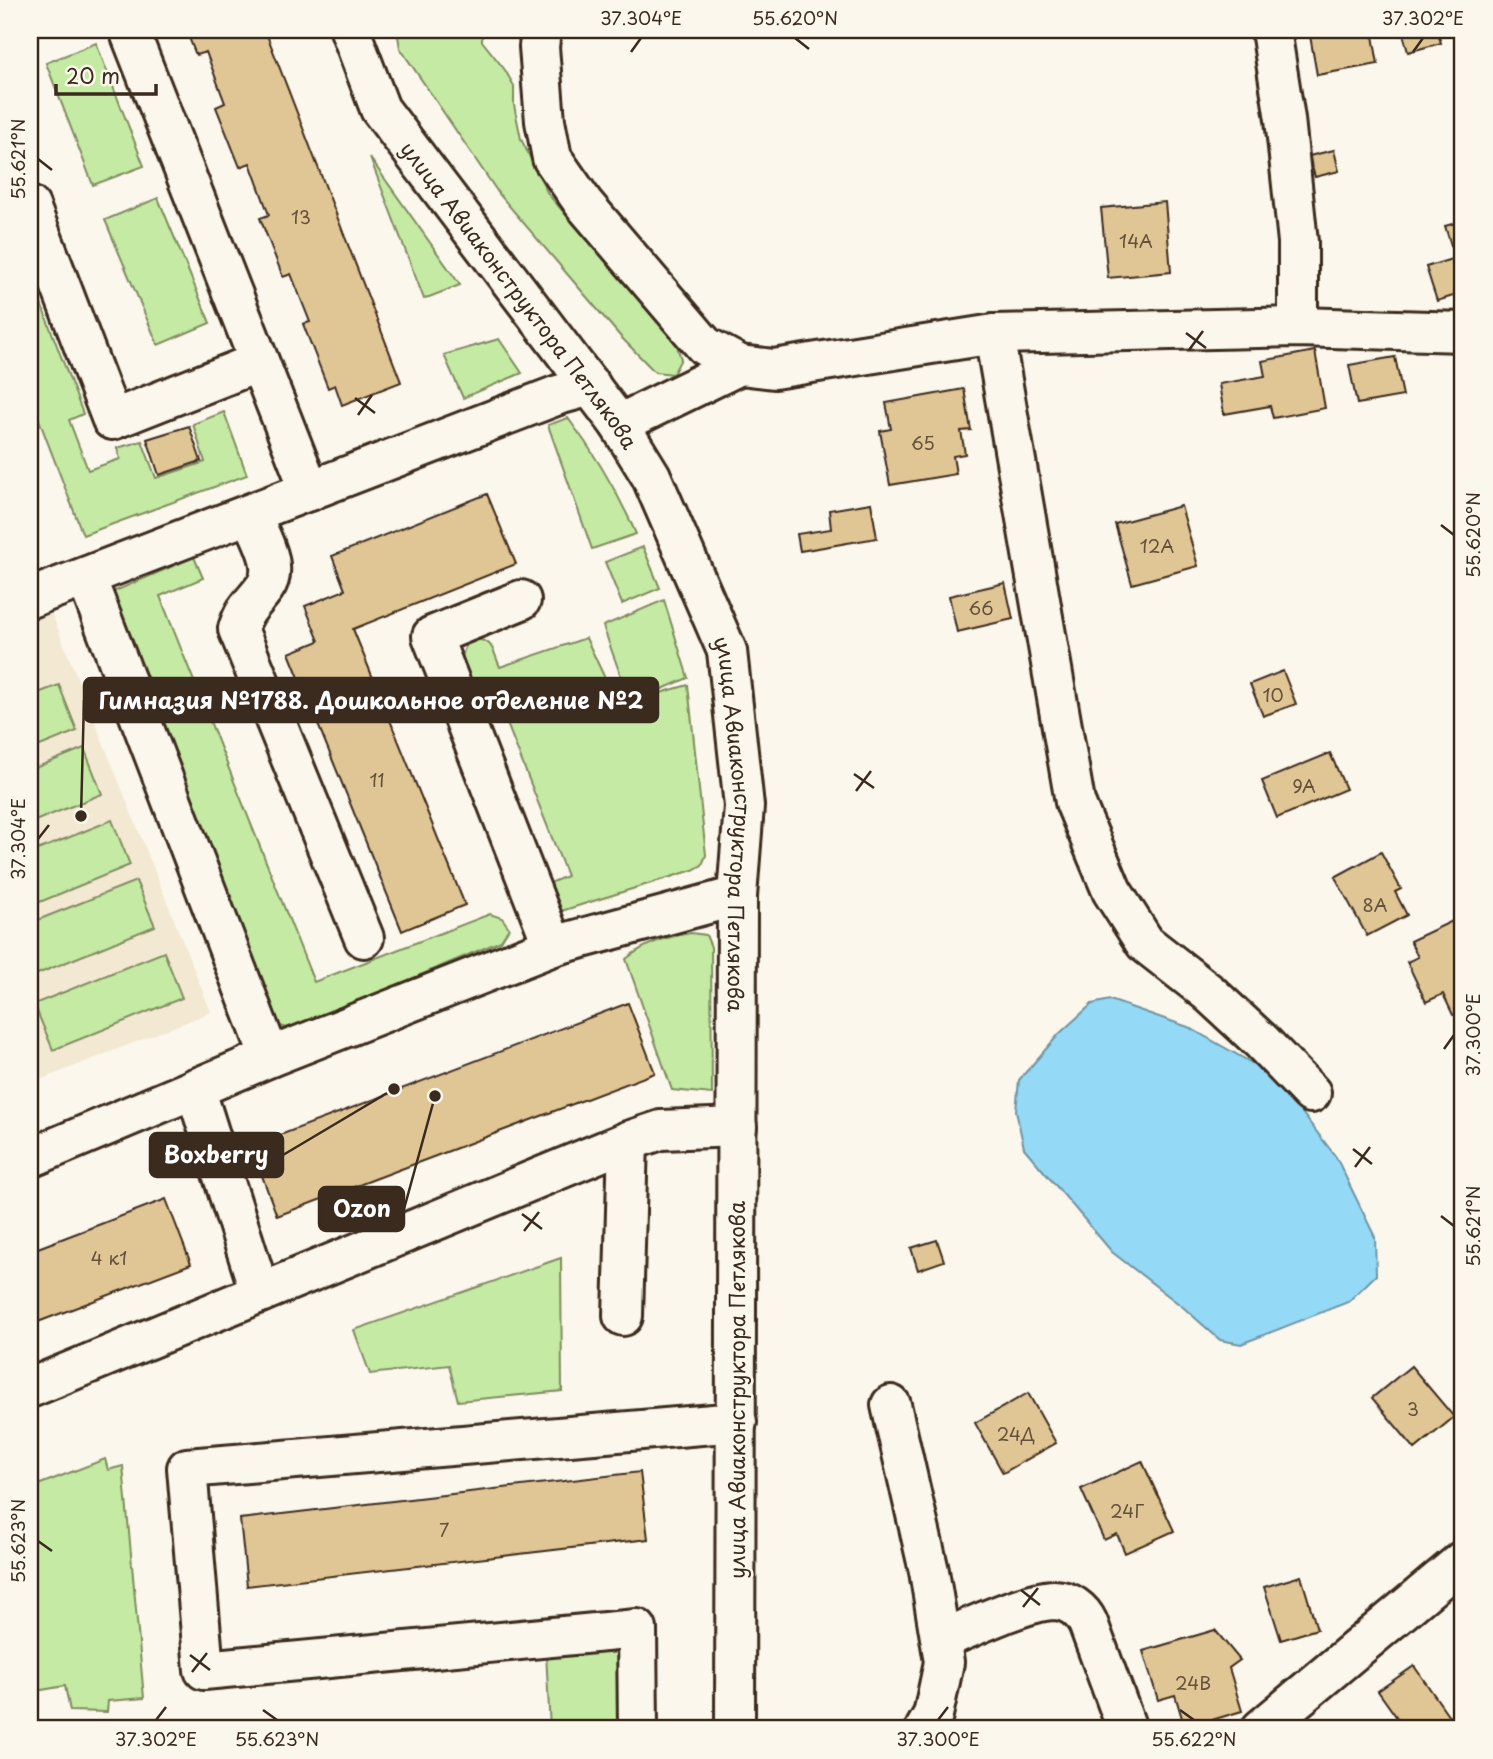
<svg xmlns="http://www.w3.org/2000/svg" width="1493" height="1759" viewBox="0 0 1493 1759" font-family="'Playpen Sans',sans-serif">
	<style>
		.built { fill: #f3e8d2 }
		.green { fill: #c5eaa4; stroke: #808a61; stroke-width: 2 }
		.water { fill: #94d9f6; stroke: #7093a0; stroke-width: 2 }
		.building { fill: #e0c595; stroke: #3b2a1e; stroke-width: 2 }
		.lines { fill: none; stroke-linecap: round; stroke-linejoin: round }
		.minor-casing { stroke: #3b2a1e; stroke-width: 44 }
		.minor { stroke: #fbf7ec; stroke-width: 38 }
		.ticks { fill: none; stroke: #3b2a1e; stroke-width: 2.5 }
		.labels { text-anchor: middle; dominant-baseline: central; stroke-width: 5; stroke-linejoin: round; paint-order: stroke }
		.number-label { font-size: 18px; fill: #64513c }
		.street-label { font-size: 21px; fill: #3b2a1e; stroke: #fbf7ec }
		.leader { fill: none; stroke: #3b2a1e; stroke-width: 2.5 }
		.callout-dot { fill: #3b2a1e; stroke: #fbf7ec; stroke-width: 2.5 }
		.callout { fill: #3b2a1e; stroke: #3b2a1e; stroke-width: 2.5 }
		.callout-label { font-size: 23px; text-anchor: middle; font-weight: bold; fill: #fff }
		.neatline { fill: none; stroke: #3b2a1e; stroke-width: 2.5 }
		.ticks-label { font-size: 18px; text-anchor: middle; fill: #3b2a1e }
	</style>
	<rect width="100%" height="100%" fill="#fbf7ec"/>
	<filter id="ink" filterUnits="userSpaceOnUse"><feTurbulence type="fractalNoise" baseFrequency=".0143" numOctaves="2"/><feDisplacementMap in="SourceGraphic" scale="14" xChannelSelector="R" yChannelSelector="G"/><feConvolveMatrix kernelMatrix="1 2 1 2 8 2 1 2 1" color-interpolation-filters="sRGB"/></filter>
	<g filter="url(#ink)">
		<path class="built" d="M51,612L211,1012L30,1084V621Z"/>
		<g class="green">
			<path d="M397,30H482V41L505,70L514,86V105L521,139L548,194L676,343L681,359L673,374L655,372L620,336L499,194L400,48Z"/>
			<path d="M96,43L144,166L93,185L46,63Z"/>
			<path d="M370,158L460,285L424,299Z"/>
			<path d="M158,198L210,323L158,345L105,220Z"/>
			<path d="M30,275L83,414L69,420L88,470L120,459L117,448L142,441L156,478L205,462L193,424L224,412L247,475L83,535L30,396Z"/>
			<path d="M499,339L522,373L463,398L444,355Z"/>
			<path d="M568,418C595,454 618,492 636,534L592,549L548,425Z"/>
			<path d="M643,547L660,588L622,604L605,562Z"/>
			<path d="M194,557L203,578L160,596L314,982L490,914L502,918L509,928L501,941L292,1029L280,1026L108,594Z"/>
			<path d="M664,600L688,678L639,699L688,685L706,855L702,865L693,870L555,913L545,885L567,876L493,688L472,696C464,677 455,658 470,640C494,638 492,649 500,667L586,638L618,706L630,702L603,626Z"/>
			<path d="M59,685L77,731L30,750V696Z"/>
			<path d="M84,748L102,794L30,823V770Z"/>
			<path d="M112,820L130,865L30,906V853Z"/>
			<path d="M136,881L155,926L30,977V923Z"/>
			<path d="M691,933L706,935L711,947L712,1094L672,1090L626,959C646,943 666,937 691,933Z"/>
			<path d="M164,952L182,998L53,1050L34,1004Z"/>
			<path d="M561,1258L562,1391L458,1401L449,1365L370,1374L354,1330Z"/>
			<path d="M105,1459L108,1470L123,1466L144,1698L108,1701L107,1712L70,1711L65,1686L30,1692V1488Z"/>
			<path d="M617,1650L625,1662L624,1729H550L546,1652Z"/>
		</g>
		<path class="water" d="M1110,1000L1188,1027L1273,1075L1336,1157L1375,1237L1376,1275L1348,1302L1241,1344L1220,1340L1184,1308L1112,1252L1024,1148L1016,1111L1019,1080L1059,1034L1092,1004Z"/>
		<g class="building">
			<path d="M186,30H265L401,382L342,405L335,385L328,388L303,324L310,322L291,274L283,277L260,218L269,215L250,163L240,167L216,107L225,103L206,52L196,55Z"/>
			<path d="M1309,30H1372L1378,64L1317,75Z"/>
			<path d="M1402,30H1437L1441,43L1408,52Z"/>
			<path d="M1334,150L1339,171L1315,177L1309,156Z"/>
			<path d="M1165,202L1171,272L1108,278L1101,208Z"/>
			<path d="M1463,221V293L1437,301L1426,267L1455,258L1445,226Z"/>
			<path d="M1315,351L1325,408L1273,418L1270,406L1224,414L1219,384L1265,376L1262,361Z"/>
			<path d="M1395,357L1403,396L1357,404L1349,365Z"/>
			<path d="M964,389L971,430L961,431L965,454L953,456L956,474L890,485L880,431L891,429L886,403Z"/>
			<path d="M189,426L201,461L159,475L147,439Z"/>
			<path d="M487,494L516,564L353,629L465,905L402,931L289,653L319,641L305,606L345,590L332,556Z"/>
			<path d="M871,503L877,538L800,551L797,534L831,529L829,510Z"/>
			<path d="M1181,506L1198,566L1132,584L1115,524Z"/>
			<path d="M1005,583L1013,619L957,632L949,596Z"/>
			<path d="M1283,671L1296,704L1263,716L1250,684Z"/>
			<path d="M1330,753L1346,789L1277,818L1262,781Z"/>
			<path d="M1381,852L1401,889L1395,892L1407,915L1367,936L1335,877Z"/>
			<path d="M1463,916V1011L1453,1015L1443,994L1426,1002L1407,962L1418,957L1410,941Z"/>
			<path d="M628,1003L655,1073L277,1216L251,1146Z"/>
			<path d="M166,1199L191,1264L30,1325V1251Z"/>
			<path d="M937,1240L944,1261L918,1270L911,1248Z"/>
			<path d="M1411,1366L1454,1417L1415,1449L1372,1398Z"/>
			<path d="M1028,1393L1056,1443L1003,1473L975,1423Z"/>
			<path d="M1142,1461L1174,1531L1125,1553L1117,1534L1104,1540L1081,1489Z"/>
			<path d="M640,1472L648,1539L247,1586L240,1519Z"/>
			<path d="M1301,1576L1317,1629L1281,1640L1264,1587Z"/>
			<path d="M1215,1630L1240,1660L1229,1668L1242,1711L1185,1728L1175,1695L1158,1700L1143,1651Z"/>
			<path d="M1414,1666L1458,1729H1405L1378,1691Z"/>
		</g>
		<g class="lines">
			<g class="minor-casing">
				<g id="minor">
					<path d="M129,30L310,491"/>
					<path id="s1" d="M350,30L380,109L619,424L651,476L727,651L744,806L737,896L735,1729"/>
					<path d="M541,30L539,47L545,121L552,158L584,204L705,346L740,365L774,369L994,334L1298,327L1463,332"/>
					<path d="M1271,30L1285,119L1298,242V327"/>
					<path d="M30,206L112,420L259,362"/>
					<path d="M994,334L1075,802L1112,891L1145,943L1209,993L1261,1041L1311,1093"/>
					<path d="M619,424L740,365"/>
					<path d="M251,514C259,535 280,566 265,587C253,604 245,607 238,629L364,938"/>
					<path d="M86,577L270,1057"/>
					<path d="M30,598L558,395L591,386"/>
					<path d="M521,600L432,636L553,946"/>
					<path d="M195,1088L260,1293"/>
					<path d="M30,1158L270,1057L553,946L737,896"/>
					<path d="M623,1316L628,1141"/>
					<path d="M30,1388L628,1141L661,1130L737,1127"/>
					<path d="M891,1405L929,1571L944,1662L933,1715L925,1729"/>
					<path d="M941,1640C970,1628 1025,1601 1054,1600C1069,1600 1082,1610 1088,1623L1127,1729"/>
					<path d="M638,1729L637,1629L204,1670L187,1468L737,1422"/>
					<path d="M1261,1729L1463,1560"/>
				</g>
			</g>
			<use href="#minor" class="minor"/>
		</g>
	</g>
	<path class="ticks" d="M795,38L809,49M631,52L641,38M1413,52L1423,38M38,159L52,170M1186,333L1206,348M1189,350L1203,331M355,398L375,413M358,415L372,395M1441,525L1454,535M854,774L874,788M856,791L871,771M38,839L49,825M1444,1049L1454,1035M1353,1149L1372,1164M1355,1167L1370,1147M522,1214L542,1229M1441,1216L1454,1226M524,1231L539,1212M38,1541L52,1551M1021,1590L1040,1605M1023,1607L1038,1588M190,1655L210,1670M192,1672L207,1653M263,1710L277,1720M1180,1710L1194,1720M156,1720L166,1707M938,1720L948,1707"/>
	<g class="labels">
		<g class="number-label">
			<text x="301" y="216">13</text>
			<text x="1136" y="240">14А</text>
			<text x="923" y="442">65</text>
			<text x="1157" y="545">12А</text>
			<text x="981" y="607">66</text>
			<text x="1273" y="694">10</text>
			<text x="377" y="779">11</text>
			<text x="1304" y="785">9А</text>
			<text x="1375" y="904">8А</text>
			<text x="109" y="1257">4 к1</text>
			<text x="1413" y="1408">3</text>
			<text x="1016" y="1433">24Д</text>
			<text x="1127" y="1510">24Г</text>
			<text x="444" y="1529">7</text>
			<text x="1193" y="1682">24В</text>
		</g>
		<g class="street-label">
			<text stroke="none"><textPath href="#s1" startOffset="317">улица Авиаконструктора Петлякова</textPath></text>
			<text stroke="none"><textPath href="#s1" startOffset="905">улица Авиаконструктора Петлякова</textPath></text>
			<text transform="translate(736 1390) rotate(-90)">улица Авиаконструктора Петлякова</text>
		</g>
	</g>
	<path class="leader" d="M81 816L84 700M394 1089L283 1155M435 1096L404 1209"/>
	<g class="callout-dot">
		<circle cx="81" cy="816" r="7"/>
		<circle cx="394" cy="1089" r="7"/>
		<circle cx="435" cy="1096" r="7"/>
	</g>
	<g class="callout">
		<rect x="84" y="678" width="574" height="44" rx="7"/>
		<rect x="150" y="1133" width="133" height="44" rx="7"/>
		<rect x="319" y="1187" width="85" height="44" rx="7"/>
	</g>
	<g class="callout-label">
		<text x="371" y="709">Гимназия №1788. Дошкольное отделение №2</text>
		<text x="216" y="1163">Boxberry</text>
		<text x="362" y="1217">Ozon</text>
	</g>
	<rect width="1493" height="1759" fill="none" stroke="#fbf7ec" stroke-width="77"/>
	<path d="M56 84v10h100v-10" fill="none" stroke="#3b2a1e" stroke-width="3.5"/>
	<text x="66" y="84" font-size="21" fill="#3b2a1e" stroke="#fbf7ec" stroke-width="5" paint-order="stroke">20 m</text>
	<rect x="38" y="38" width="1416" height="1682" class="neatline"/>
	<g class="ticks-label">
		<text x="641" y="25">37.304°E</text>
		<text x="795" y="25">55.620°N</text>
		<text x="1423" y="25">37.302°E</text>
		<text transform="translate(19 159) rotate(-90)" y="6">55.621°N</text>
		<text transform="translate(1474 535) rotate(-90)" y="6">55.620°N</text>
		<text transform="translate(19 839) rotate(-90)" y="6">37.304°E</text>
		<text transform="translate(1474 1035) rotate(-90)" y="6">37.300°E</text>
		<text transform="translate(1474 1226) rotate(-90)" y="6">55.621°N</text>
		<text transform="translate(19 1541) rotate(-90)" y="6">55.623°N</text>
		<text x="156" y="1746">37.302°E</text>
		<text x="277" y="1746">55.623°N</text>
		<text x="938" y="1746">37.300°E</text>
		<text x="1194" y="1746">55.622°N</text>
	</g>
</svg>
